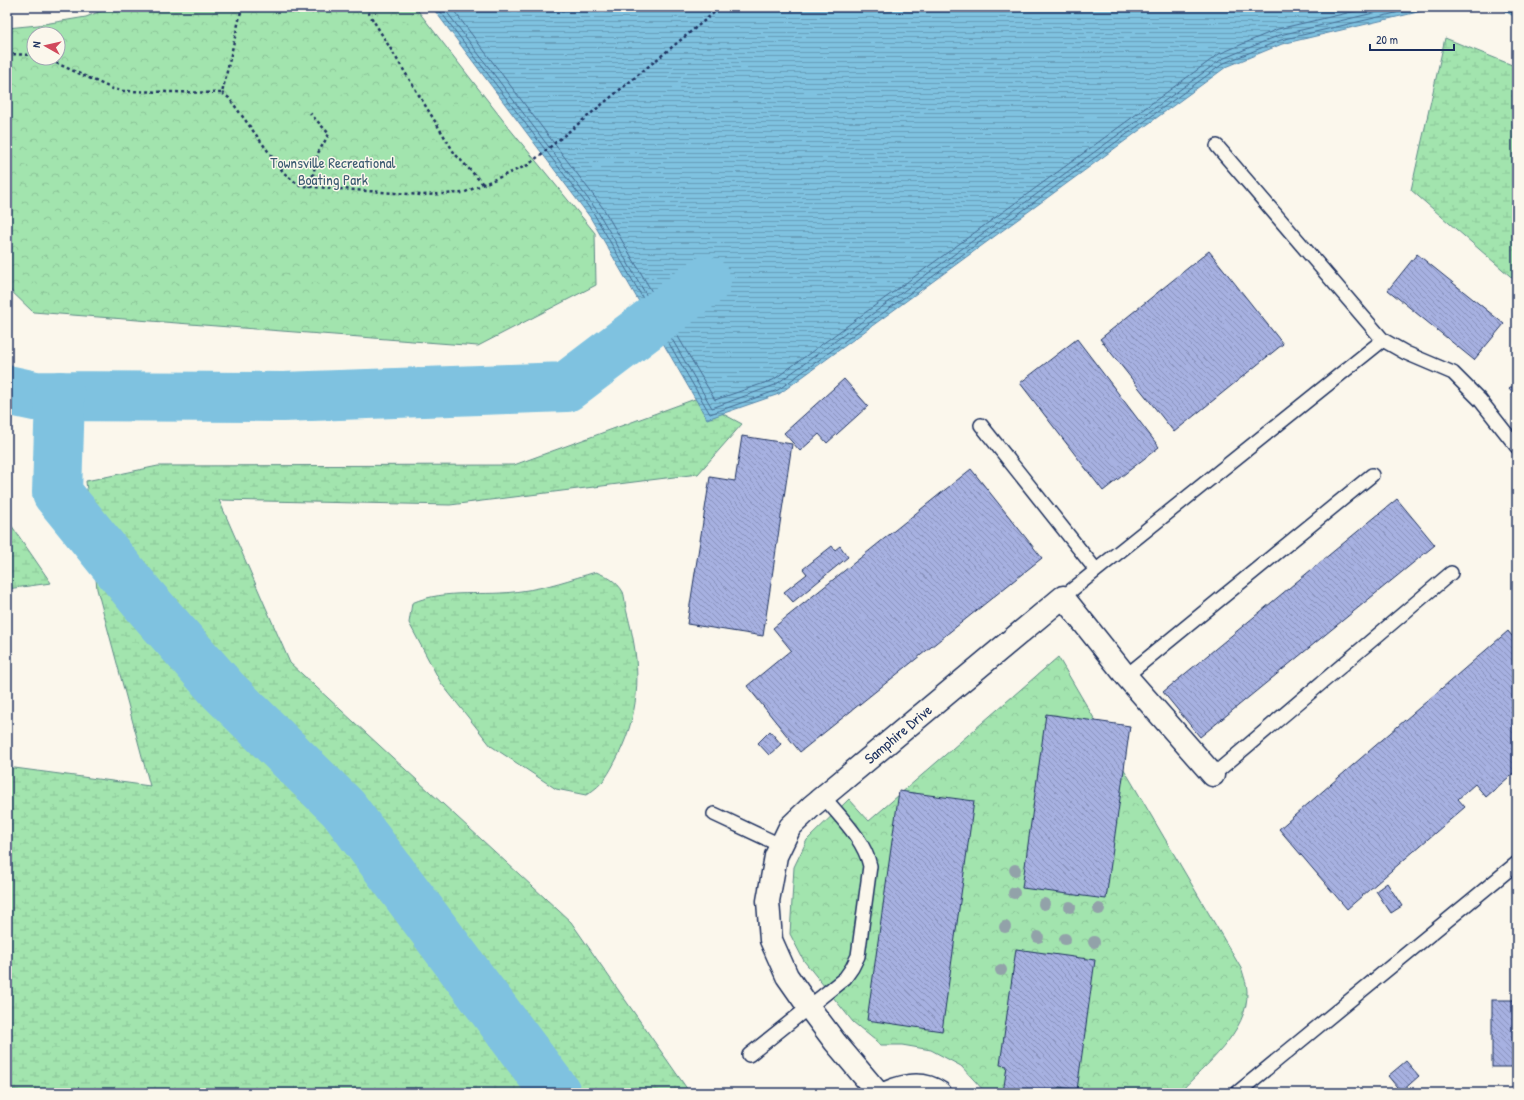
<svg xmlns="http://www.w3.org/2000/svg" width="1524" height="1100" viewBox="0 0 1524 1100" font-family="'Patrick Hand',sans-serif">
	<style>
		.wetland { fill: url(#wetland-marsh); stroke: #5e8a86 }
		.park { fill: url(#park-crowns); stroke: #5e8a86; fill-rule: evenodd }
		.water { fill: url(#water-rules); stroke: #5787ac }
		.lines { fill: none; stroke-linecap: round; stroke-linejoin: round }
		.shore { stroke: #436a92; stroke-width: 1 }
		.river { stroke: #7fc2e0; stroke-width: 50 }
		.building { fill: url(#building-back-hatch); stroke: #1b2f5e }
		.lane-casing { stroke: #1b2f5e; stroke-width: 16 }
		.street-casing { stroke: #1b2f5e; stroke-width: 25 }
		.path { stroke: #1b2f5e; stroke-width: 2.5; stroke-dasharray: 3 3; stroke-linecap: butt }
		.lane { stroke: #fbf7ec; stroke-width: 13 }
		.street { stroke: #fbf7ec; stroke-width: 22 }
		.tree { fill: #92a2a9 }
		.labels { text-anchor: middle; dominant-baseline: central; stroke-width: 3; stroke-linejoin: round; paint-order: stroke }
		.park-label { font-size: 15px; fill: #3d5c72; stroke: #fbf7ec }
		.street-label { font-size: 15px; fill: #1b2f5e; stroke: #fbf7ec }
	</style>
	<defs>
		<pattern id="wetland-marsh" width="20" height="14" patternUnits="userSpaceOnUse"><rect width="20" height="14" fill="#a2e4ae"/><path d="M1 5h8M5 5V1M11 12h8M15 12V8" fill="none" stroke="#8bc498"/></pattern>
		<pattern id="park-crowns" width="20" height="18" patternUnits="userSpaceOnUse"><rect width="20" height="18" fill="#a2e4ae"/><path d="M2 6a3 3 0 1 1 6 0M12 15a3 3 0 1 1 6 0" fill="none" stroke="#8bc498"/></pattern>
		<pattern id="water-rules" width="6" height="5" patternUnits="userSpaceOnUse"><rect width="6" height="5" fill="#7fc2e0"/><path d="M0 2.5h6" fill="none" stroke="#679eb9"/></pattern>
		<pattern id="building-back-hatch" width="6" height="6" patternUnits="userSpaceOnUse"><rect width="6" height="6" fill="#a7b1e1"/><path d="M-1 5l2 2M0 0l6 6M5-1l2 2" fill="none" stroke="#8790ba"/></pattern>
	</defs>
	<rect width="100%" height="100%" fill="#fbf7ec"/>
	<filter id="ink" filterUnits="userSpaceOnUse"><feTurbulence type="fractalNoise" baseFrequency=".025" numOctaves="2"/><feDisplacementMap in="SourceGraphic" scale="8" xChannelSelector="R" yChannelSelector="G"/><feConvolveMatrix kernelMatrix="1 2 1 2 8 2 1 2 1" color-interpolation-filters="sRGB"/></filter>
	<g filter="url(#ink)">
		<g class="wetland">
			<path d="M1445,38L1517,67V282L1411,190Z"/>
			<path d="M695,399L742,424L698,474L450,505L219,500L290,663L571,922L690,1093H7V767L150,786L97,589L86,481L158,466L514,465Z"/>
			<path d="M7,519L51,583L7,589Z"/>
			<path d="M596,572C606,576 617,581 623,592C625,597 625,606 627,613C641,664 642,707 618,756C608,775 604,784 586,795L556,789L491,746L441,683L409,623L412,603C447,588 484,597 521,591C546,588 571,579 596,572Z"/>
		</g>
		<g class="park">
			<path d="M111,7H415L509,128L595,233L596,285L478,346L33,312L7,287V28L38,25L86,17ZM34,34H58V58H34Z"/>
			<path d="M1058,657L1242,970C1244,977 1247,985 1247,991C1249,1032 1204,1066 1179,1093H986L961,1066L931,1050L902,1045H881L853,1022L804,961L790,934L794,867L807,840L849,799L869,821Z"/>
		</g>
		<g class="water">
			<path d="M432,7H1439L1282,44L1226,67L779,394L707,419L590,217Z"/>
			<path d="M1498,7H1517V18Z"/>
		</g>
		<g class="lines">
			<g class="shore">
				<path d="M437,7L594,214L710,414L778,390L1224,63L1281,40L1421,7"/>
				<path d="M443,7L598,212L712,408L775,385L1222,59L1280,35L1399,7"/>
				<path d="M451,7L603,208L715,400L773,380L1219,54L1278,29L1373,7"/>
			</g>
			<g class="river">
				<path d="M7,390L35,396L283,397L566,387L706,281"/>
				<path d="M60,396L57,493L143,599L223,690L343,808L556,1093"/>
			</g>
		</g>
		<g class="building">
			<path d="M1209,251L1283,344L1174,432L1100,339Z"/>
			<path d="M1417,254L1504,324L1474,360L1388,290Z"/>
			<path d="M1077,339L1159,447L1103,491L1020,383Z"/>
			<path d="M844,379L868,406L827,443L819,434L800,451L784,433Z"/>
			<path d="M1517,383V399L1509,389Z"/>
			<path d="M742,436L792,444L763,636L687,624L710,477L735,481Z"/>
			<path d="M971,469L1042,558L800,752L747,686L791,650L773,628Z"/>
			<path d="M1397,499L1435,545L1200,737L1163,692Z"/>
			<path d="M832,546L835,550L840,546L848,557L793,602L784,592L807,574L803,569Z"/>
			<path d="M1508,631L1517,642V770L1486,797L1475,784L1458,799L1465,807L1347,909L1279,829Z"/>
			<path d="M1046,714L1130,726L1106,899L1022,888Z"/>
			<path d="M770,731L781,744L769,755L758,743Z"/>
			<path d="M899,791L974,801L942,1031L867,1020Z"/>
			<path d="M1387,883L1402,906L1391,913L1376,891Z"/>
			<path d="M1016,949L1095,960L1077,1090L1059,1087L1058,1093H1003L1007,1066L1000,1065Z"/>
			<rect x="1492" y="1000" width="24" height="67"/>
			<path d="M1406,1061L1419,1076L1401,1092L1388,1076Z"/>
		</g>
		<g class="lines">
			<g class="lane-casing">
				<g id="lane">
					<path d="M1217,146L1383,340L1406,353L1453,373L1480,400L1517,447"/>
					<path d="M981,425L1096,570"/>
					<path d="M1063,597L1383,340"/>
					<path d="M1126,676L1372,475"/>
					<path d="M1213,775L1451,573"/>
					<path d="M714,814L782,846"/>
					<path d="M749,1055L845,978L852,968L858,956L870,866C864,839 840,817 823,796"/>
					<path d="M1237,1093L1517,863"/>
				</g>
			</g>
			<g class="street-casing">
				<g id="street">
					<path d="M878,1093L835,1042L808,1006L787,976L771,940L768,901L776,856L790,827L812,806L1063,597L1126,676L1213,775"/>
					<path d="M886,1093C904,1085 923,1081 940,1093"/>
				</g>
			</g>
			<g class="path">
				<path d="M365,7L455,154L484,185"/>
				<path d="M7,54L34,55"/>
				<path d="M45,58L113,89L123,91L222,93L242,7"/>
				<path d="M222,93L229,98L284,173L300,186L422,195L463,193L528,165L721,7"/>
				<path d="M310,188L318,153L329,134L310,113"/>
			</g>
			<use href="#lane" class="lane"/>
			<use href="#street" class="street"/>
		</g>
		<g class="tree">
			<circle cx="1015" cy="870" r="6"/>
			<circle cx="1014" cy="893" r="6"/>
			<circle cx="1044" cy="904" r="6"/>
			<circle cx="1070" cy="907" r="6"/>
			<circle cx="1099" cy="909" r="6"/>
			<circle cx="1005" cy="927" r="6"/>
			<circle cx="1038" cy="937" r="6"/>
			<circle cx="1065" cy="939" r="6"/>
			<circle cx="1094" cy="942" r="6"/>
			<circle cx="1001" cy="970" r="6"/>
		</g>
	</g>
	<g class="labels">
		<g class="park-label">
			<text x="333" y="162">Townsville Recreational<tspan x="333" dy="17">Boating Park</tspan></text>
		</g>
		<g class="street-label">
			<text transform="translate(898 734) rotate(-40)">Samphire Drive</text>
		</g>
	</g>
	<rect width="1524" height="1100" fill="none" stroke="#fbf7ec" stroke-width="24"/>
	<rect x="12" y="12" width="1500" height="1076" fill="none" stroke="#1b2f5e" stroke-width="1.5" filter="url(#ink)"/>
	<g transform="translate(46 46) rotate(278)"><circle r="19" fill="#fbf7ec" stroke="#a1a7b3"/>
	<path d="M0-3L7 15L0 10L-7 15Z" fill="#d1495b"/>
	<text y="-6" font-size="11" font-weight="bold" text-anchor="middle" fill="#1b2f5e">N</text>
	</g>
	<path d="M1370 44v6h84v-6" fill="none" stroke="#1b2f5e" stroke-width="2"/>
	<text x="1376" y="44" font-size="12" fill="#1b2f5e" stroke="#fbf7ec" stroke-width="3" paint-order="stroke">20 m</text>
</svg>
